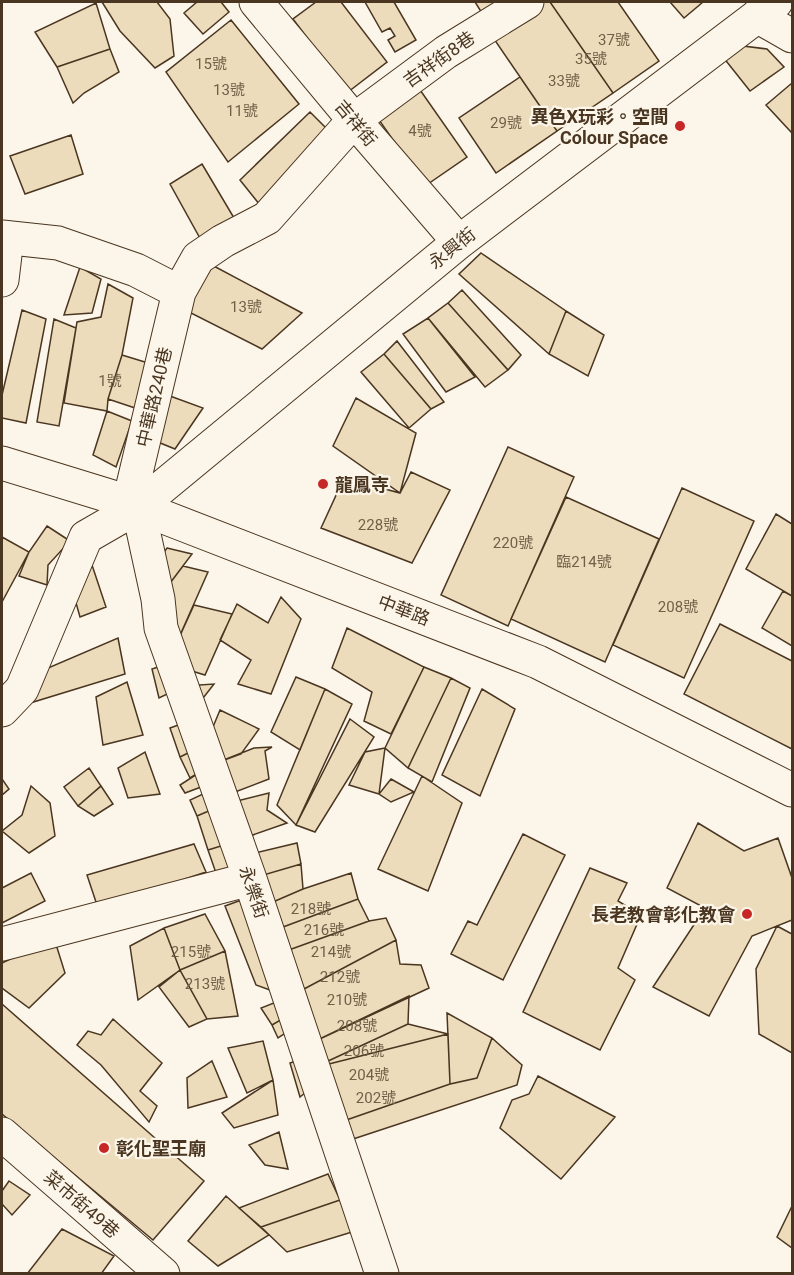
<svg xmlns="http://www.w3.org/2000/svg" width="794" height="1275" font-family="Roboto,'Noto Sans TC',sans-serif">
<rect width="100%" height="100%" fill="#fbf6e9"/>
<path fill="#ecdcbc" stroke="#4a3520" stroke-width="1.5" d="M102 2H157L170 19 174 56 155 68 120 31Z
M197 2H221L229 12 203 34 184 13Z
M316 2H341L387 62 348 92 293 19Z
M365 2H394L416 40 395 52 388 40 395 36 390 28 382 32Z
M475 2H513L485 18Z
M542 2H550L613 93 557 131 492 36Z
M550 2H618L659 61 613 93Z
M670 2H703L684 18Z
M96 3 110 49 57 67 35 32Z
M231 20 299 104 228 162 166 72Z
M735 45 767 49 784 67 750 91 723 57Z
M110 49 119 72 84 93 73 103 57 67Z
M520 77 557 131 496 173 459 118Z
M792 83V133L766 105Z
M418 87 467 157 425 186 377 117Z
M310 112 330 132 260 205 240 180Z
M71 135 83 174 25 194 10 156Z
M202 164 237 223 201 240 170 184Z
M481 253 566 311 549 354 459 274Z
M210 264 302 313 262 349 183 309Z
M80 267 101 279 92 313 64 315Z
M108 284 133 298 122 355 108 399 107 411 64 403 77 322 101 317Z
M462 290 521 355 508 370 448 303Z
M448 303 508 370 485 387 428 318Z
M22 310 46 319 26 423 2 418V395Z
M566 311 604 335 588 376 549 354Z
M428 318 475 377 446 392 403 334Z
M54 319 76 328 59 426 37 422Z
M397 341 444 402 431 409 384 354Z
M384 354 431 409 409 428 361 372Z
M122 355 158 366 144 411 108 399Z
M170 396 203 408 175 449 148 438Z
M356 398 416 433 400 493 333 446Z
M107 411 132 421 116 467 93 455Z
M508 447 574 477 508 626 441 595Z
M411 472 450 490 412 563 321 528 344 478 400 493Z
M682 488 754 521 684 678 613 645Z
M566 497 659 539 605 662 511 619Z
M776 514 792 524V596L746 569Z
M47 526 70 541 48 565 47 585 19 576 29 552Z
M2 537 29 552 2 602Z
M167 548 192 554 158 599 152 569Z
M90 559 106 607 80 617 73 592Z
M183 566 208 572 173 651 158 599Z
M783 591 792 596V646L762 628Z
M281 597 301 619 271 694 238 684 251 660 220 640 237 604 268 623Z
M194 605 232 614 205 675 182 668 173 651Z
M720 624 792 661V749L684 694Z
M347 628 424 667 391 734 364 721 372 692 332 668Z
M118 638 125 674 17 707 27 677Z
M176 661 184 686 159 698 152 669Z
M424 667 451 678 408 768 385 748Z
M296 677 325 689 300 750 271 732Z
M451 678 470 688 432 782 408 768Z
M127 682 143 735 103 745 96 697Z
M214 684 193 711 184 686Z
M325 689 352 704 296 825 277 805Z
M482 689 515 709 480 796 442 775Z
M220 710 259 729 241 754 211 765 208 739Z
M195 719 204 745 180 757 170 728Z
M350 719 374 737 315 832 296 825Z
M204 745 211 765 190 778 180 757Z
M272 747 265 751 269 779 222 797 211 765 254 748Z
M385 748 379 794 349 785 365 752Z
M145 752 160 794 128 798 118 768Z
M211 765 217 781 185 793 180 785Z
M89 768 101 786 78 806 64 787Z
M422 776 462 803 428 891 378 869Z
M2 779 9 789 2 795Z
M391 779 414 792 391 802 379 794Z
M31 786 50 803 55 836 29 853 2 831 22 815Z
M101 786 113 804 94 816 78 806Z
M218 787 225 804 197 816 190 800Z
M269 793 267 810 287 823 247 837 225 804Z
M225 804 237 841 208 850 197 816Z
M698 823 744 851 778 838 792 878V920L752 936 709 1016 653 987 705 908 667 888Z
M523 834 565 855 503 980 451 954 468 921 477 925Z
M237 841 246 869 216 873 208 850Z
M297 843 301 864 250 879 242 856Z
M194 844 206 872 98 908 87 875Z
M301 864 303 889 259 908 250 879Z
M590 868 627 883 618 901 641 915 618 968 635 980 600 1050 523 1012Z
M31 873 45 901 2 923V888Z
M351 873 358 899 267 933 259 908 303 889Z
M255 895 289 997 256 985 225 906Z
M358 899 369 921 275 955 267 933Z
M205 914 225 951 180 970 164 928Z
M386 918 396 940 289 997 275 955 369 921Z
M777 926 792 934V1053L759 1034 756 969Z
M164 928 180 970 138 1000 130 946Z
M54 938 65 973 29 1008 2 988V963Z
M396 940 400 964 421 965 429 988 305 1046 289 997Z
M225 951 238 1016 207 1019 180 970Z
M180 970 207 1019 189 1027 159 987Z
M409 996 408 1024 313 1068 305 1046Z
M289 997 294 1012 272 1025 261 1008Z
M2 1004 204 1181 153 1240 2 1114Z
M294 1012 298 1025 278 1038 272 1025Z
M447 1013 492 1038 477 1078 450 1084Z
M113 1019 162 1063 140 1091 157 1106 149 1122 101 1065 77 1045 88 1031 101 1035Z
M408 1024 448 1034 313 1068Z
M448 1034 450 1084 332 1125 313 1068Z
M492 1038 522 1065 517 1085 338 1144 332 1125 450 1084 477 1078Z
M263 1041 273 1080 247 1093 228 1048Z
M309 1057 317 1083 300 1097 290 1063Z
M212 1061 227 1097 188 1108 187 1078Z
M538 1076 615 1117 561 1179 500 1128 512 1100 529 1094Z
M273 1080 278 1115 234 1128 222 1113Z
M279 1132 288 1169 265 1165 249 1145Z
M328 1174 340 1200 261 1227 239 1208Z
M9 1181 30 1195 12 1215 2 1204V1191Z
M226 1196 269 1235 218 1266 188 1241Z
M340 1200 352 1232 287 1252 261 1227Z
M792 1206V1248L777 1237Z
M62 1229 114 1256 101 1274H27Z"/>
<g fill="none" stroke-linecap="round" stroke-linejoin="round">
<g stroke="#4a3520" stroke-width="35">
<path id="minor" d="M256 2 354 120 459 242
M757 16 792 36
M2 237 58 243 136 270 179 292
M2 280 7 238
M129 502 179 292 198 258 223 241 267 218 354 120 446 52 527 2
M138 507 158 599 161 628 250 879 382 1274
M2 710 22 689 86 537 138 507 459 242 776 2
M2 944 250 879
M2 1134 163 1274"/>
</g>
<g stroke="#4a3520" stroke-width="35">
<path id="major" d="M2 463 129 502 138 507 538 662 792 790"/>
</g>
<use href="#minor" stroke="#fbf6e9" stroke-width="33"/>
<use href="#major" stroke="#fbf6e9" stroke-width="33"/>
</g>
<g fill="#c62828" stroke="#fbf6e9" stroke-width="2">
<circle cx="680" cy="126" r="6"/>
<circle cx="323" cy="484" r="6"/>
<circle cx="747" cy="914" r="6"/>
<circle cx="104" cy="1148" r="6"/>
</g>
<g text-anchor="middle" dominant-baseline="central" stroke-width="4.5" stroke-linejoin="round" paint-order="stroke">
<g font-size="15" fill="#725f47">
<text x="614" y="40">37號</text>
<text x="591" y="59">35號</text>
<text x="211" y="64">15號</text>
<text x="564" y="81">33號</text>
<text x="229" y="90">13號</text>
<text x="242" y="111">11號</text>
<text x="506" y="123">29號</text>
<text x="420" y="131">4號</text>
<text x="246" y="307">13號</text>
<text x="110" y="381">1號</text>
<text x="378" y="525">228號</text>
<text x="513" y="543">220號</text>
<text x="584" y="562">臨214號</text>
<text x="678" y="607">208號</text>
<text x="311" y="909">218號</text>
<text x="324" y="930">216號</text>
<text x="191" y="952">215號</text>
<text x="331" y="952">214號</text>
<text x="340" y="977">212號</text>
<text x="205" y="984">213號</text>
<text x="347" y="1000">210號</text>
<text x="357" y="1026">208號</text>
<text x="364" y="1051">206號</text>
<text x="369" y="1075">204號</text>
<text x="376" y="1098">202號</text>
</g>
<g font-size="18" fill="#4a3520" stroke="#fbf6e9">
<text transform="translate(439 59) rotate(-35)">吉祥街8巷</text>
<text transform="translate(356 123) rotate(50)">吉祥街</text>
<text transform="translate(452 248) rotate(-39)">永興街</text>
<text transform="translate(154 397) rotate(-77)">中華路240巷</text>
<text transform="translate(404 610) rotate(21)">中華路</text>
<text transform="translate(254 892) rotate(71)">永樂街</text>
<text transform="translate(82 1204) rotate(41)">菜市街49巷</text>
</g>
<g font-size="18" font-weight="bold" fill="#4a3520" stroke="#fbf6e9" text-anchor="end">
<text x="668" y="116">異色X玩彩。空間<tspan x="668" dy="21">Colour Space</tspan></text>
<text x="335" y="484" text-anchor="start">龍鳳寺</text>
<text x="735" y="914">長老教會彰化教會</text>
<text x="116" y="1148" text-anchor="start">彰化聖王廟</text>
</g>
</g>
<rect width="794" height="1275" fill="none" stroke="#4a3520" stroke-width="6"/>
</svg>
